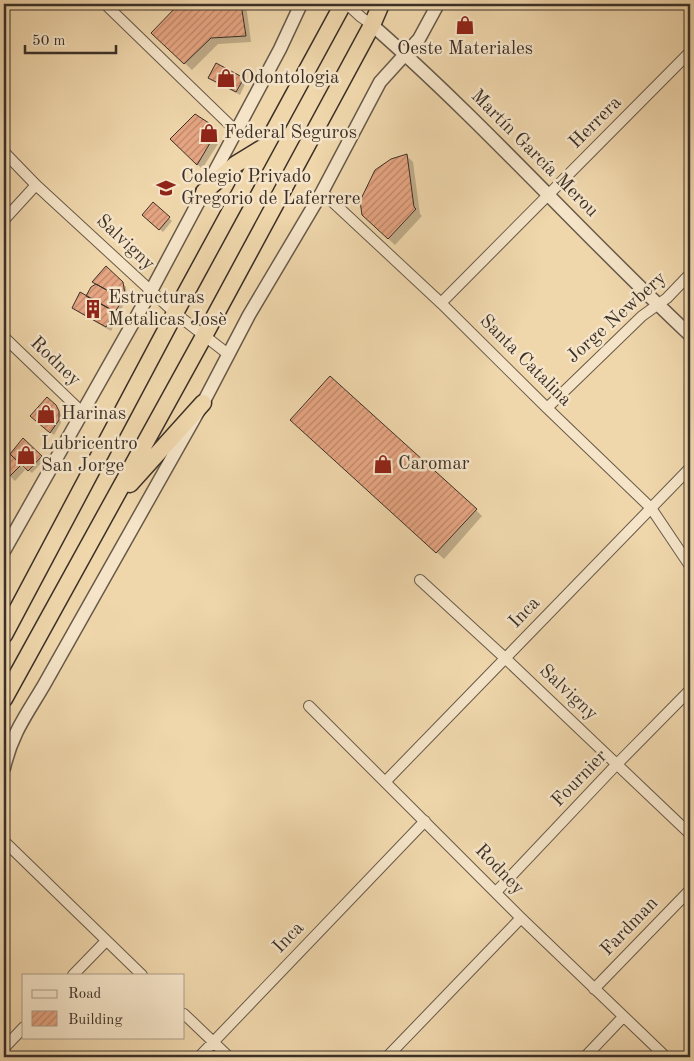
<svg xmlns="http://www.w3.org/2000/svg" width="694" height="1061" font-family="'Old Standard TT',serif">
<defs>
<pattern id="building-hatch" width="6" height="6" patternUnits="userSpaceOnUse" patternTransform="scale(1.25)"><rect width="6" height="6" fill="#e6a582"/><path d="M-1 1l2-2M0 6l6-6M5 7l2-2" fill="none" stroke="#bc876a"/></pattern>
</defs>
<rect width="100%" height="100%" fill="#efd6ab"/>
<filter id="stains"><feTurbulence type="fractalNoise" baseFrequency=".004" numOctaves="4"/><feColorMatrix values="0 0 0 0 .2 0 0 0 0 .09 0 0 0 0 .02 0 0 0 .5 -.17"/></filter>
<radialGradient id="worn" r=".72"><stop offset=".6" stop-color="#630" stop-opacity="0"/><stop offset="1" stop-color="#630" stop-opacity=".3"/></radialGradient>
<path fill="#0003" d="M181 4H246L251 42 218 44 192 70 153 33Z
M210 78 243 79 246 82 240 95Z
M211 126 216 131 218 144 202 169 172 139Z
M406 155 413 162 420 214 422 216 395 245 370 222Z
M153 204 172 221 163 232 147 218Z
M106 268 126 287 127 298 119 314 113 312 118 317 111 331 78 312 73 307 86 297 97 285Z
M47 399 58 409 61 415V423L54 435 35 419Z
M298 426 476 510 482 516 444 559Z
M23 440 44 460 32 473 18 461 17 462 25 470 15 481 4 470V450L10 456Z"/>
<path fill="url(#building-hatch)" stroke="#3b3028" d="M179 4H241L246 36 211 38 184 64 151 33Z
M216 63 244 78 236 92 208 78Z
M195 114 212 125 213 138 197 165 170 139Z
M407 154 414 207 416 209 388 239 362 215 360 201 375 170 391 159Z
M153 202 170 217 159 230 142 215Z
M106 266 123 282 125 294 123 299 92 282Z
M96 284 123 299 115 312 86 296 91 287Z
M80 292 114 311 106 327 72 308Z
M330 376 477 509 436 553 290 420Z
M47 397 56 405 59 411V420L50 433 30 416Z
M23 438 42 456 28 471 10 454Z
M4 448 21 465 9 477 4 472Z"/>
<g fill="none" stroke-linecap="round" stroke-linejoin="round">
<g stroke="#685a49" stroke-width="12">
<path id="minor" d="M105 4 236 131
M347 4 361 17 372 25
M689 4 690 5
M4 152 36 185 175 313 228 354
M322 192 441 303 547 408 651 508 690 566
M4 220 36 185
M441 303 690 52
M4 337 82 412
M547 408 642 316 667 298 690 274
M420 580 505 658 690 834
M309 706 521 918 666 1057
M385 782 690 468
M4 841 142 975
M496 892 617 764 690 690
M73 975 106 941
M594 989 690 890
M184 1014 229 1057
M4 1048 24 1027
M199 1057 425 821
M387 1057 521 918
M585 1057 623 1017"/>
</g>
<g stroke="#685a49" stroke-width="15">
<path id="tertiary" d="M372 25C484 123 582 234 690 335
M4 551 151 291 280 49 301 4
M4 768C12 733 27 714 44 685L203 403 249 315 322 192 380 82 419 39 438 4"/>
</g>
<g stroke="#3b3028" stroke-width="19">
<path id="trunk" d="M204 192 236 164 264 147
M130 484 203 403
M4 635 175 313 343 4
M4 699 204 336 372 25 381 4"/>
</g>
<use href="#minor" stroke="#f5e4c8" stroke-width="10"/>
<use href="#tertiary" stroke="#f5e4c8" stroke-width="12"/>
<use href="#trunk" stroke="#efd6ab" stroke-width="16"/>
</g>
<defs>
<g id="shop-bare" transform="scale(1.5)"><path d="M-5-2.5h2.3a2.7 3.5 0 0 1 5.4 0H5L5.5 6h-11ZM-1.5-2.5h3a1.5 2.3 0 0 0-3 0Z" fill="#8f2418" stroke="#f5e4c8" stroke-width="2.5" paint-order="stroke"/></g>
<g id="school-bare" transform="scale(1.5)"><path d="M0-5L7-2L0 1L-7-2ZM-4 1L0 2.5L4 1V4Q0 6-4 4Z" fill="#8f2418" stroke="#f5e4c8" stroke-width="2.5" paint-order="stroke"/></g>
<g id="building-bare" transform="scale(1.5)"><path d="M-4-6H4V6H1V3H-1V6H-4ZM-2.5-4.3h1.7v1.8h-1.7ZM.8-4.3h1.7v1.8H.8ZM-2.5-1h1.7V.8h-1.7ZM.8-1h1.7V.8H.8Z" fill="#8f2418" stroke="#f5e4c8" stroke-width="2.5" paint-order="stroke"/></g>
</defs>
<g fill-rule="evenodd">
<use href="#shop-bare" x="465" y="25"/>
<use href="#shop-bare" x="226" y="78"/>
<use href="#shop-bare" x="209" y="133"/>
<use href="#school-bare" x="166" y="188"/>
<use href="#building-bare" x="93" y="309"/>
<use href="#shop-bare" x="46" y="414"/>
<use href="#shop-bare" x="26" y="455"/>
<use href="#shop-bare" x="383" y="464"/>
</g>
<g text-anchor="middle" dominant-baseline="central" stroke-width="5" stroke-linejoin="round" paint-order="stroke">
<g font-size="19" fill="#3b3028" stroke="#f5e4c8" text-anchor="start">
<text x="465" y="49" text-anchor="middle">Oeste Materiales</text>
<text x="241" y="78">Odontologia</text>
<text x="224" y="133">Federal Seguros</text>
<text x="181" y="177">Colegio Privado<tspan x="181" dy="22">Gregorio de Laferrere</tspan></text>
<text x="108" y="298">Estructuras<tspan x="108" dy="22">Metalicas Josè</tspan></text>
<text x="61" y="414">Harinas</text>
<text x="41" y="444">Lubricentro<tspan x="41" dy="22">San Jorge</tspan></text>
<text x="398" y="464">Caromar</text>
</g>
<g font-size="19" fill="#3b3028" stroke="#f5e4c8">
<text transform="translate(596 123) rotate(-45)">Herrera</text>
<text transform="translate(534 154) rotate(45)">Martín García Merou</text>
<text transform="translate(125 243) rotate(43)">Salvigny</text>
<text transform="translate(617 318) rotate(-42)">Jorge Newbery</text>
<text transform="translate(525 361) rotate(45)">Santa Catalina</text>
<text transform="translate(55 362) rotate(44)">Rodney</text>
<text transform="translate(525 613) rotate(-46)">Inca</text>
<text transform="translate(568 693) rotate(43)">Salvigny</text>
<text transform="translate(580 779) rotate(-46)">Fournier</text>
<text transform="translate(499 870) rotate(46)">Rodney</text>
<text transform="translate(630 927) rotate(-46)">Fardman</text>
<text transform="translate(289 938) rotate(-46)">Inca</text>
</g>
</g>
<rect width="694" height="1061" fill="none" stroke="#efd6ab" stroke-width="20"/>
<rect x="5" y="5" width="684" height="1051" fill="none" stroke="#3b3028" stroke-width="2.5"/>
<rect x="10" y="10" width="674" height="1041" fill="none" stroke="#3b3028"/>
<rect x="22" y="974" width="162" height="65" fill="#f5e4c8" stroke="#ab9c88"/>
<rect x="32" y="990" width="25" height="8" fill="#f5e4c8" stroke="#ab9c88"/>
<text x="68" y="998" font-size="15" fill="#3b3028">Road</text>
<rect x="32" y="1011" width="25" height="15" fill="url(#building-hatch)" stroke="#ab9c88"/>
<text x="68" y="1024" font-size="15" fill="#3b3028">Building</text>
<path d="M25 45v8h91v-8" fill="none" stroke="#3b3028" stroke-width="2.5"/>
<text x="32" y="45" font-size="15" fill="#3b3028" stroke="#f5e4c8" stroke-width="4" paint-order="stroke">50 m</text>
<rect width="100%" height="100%" filter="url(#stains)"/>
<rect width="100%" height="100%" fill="url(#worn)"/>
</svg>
